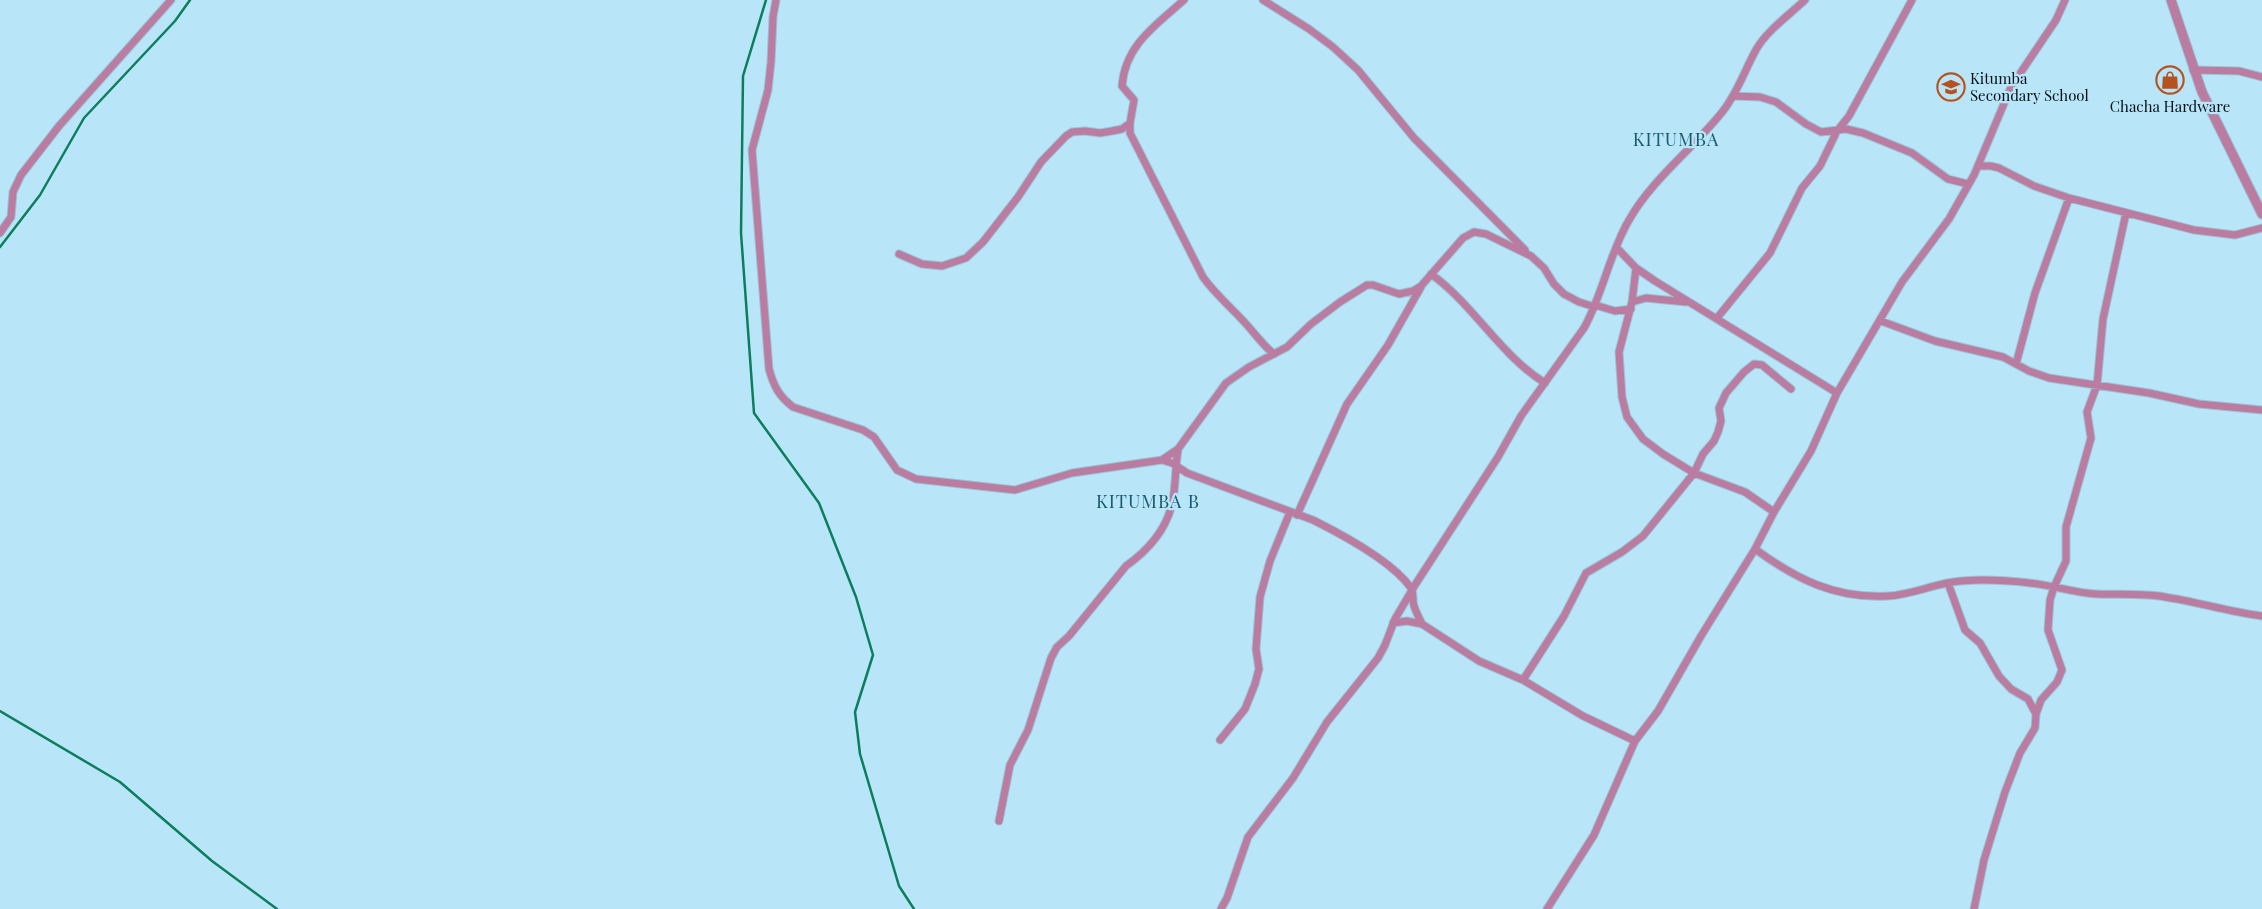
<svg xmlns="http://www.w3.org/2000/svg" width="2262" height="909" font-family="'Playfair Display',serif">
<rect width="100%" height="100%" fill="#b8e6f8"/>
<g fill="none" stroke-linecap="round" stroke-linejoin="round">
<path stroke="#0d7e5d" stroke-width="2.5" d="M766 0 743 76 741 233 754 413 819 503 856 597 873 655 855 712 860 754 899 886 914 909
M0 247 40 195 84 118 175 21 190 0
M0 711 120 782 212 861 277 909"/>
<g stroke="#9bc4d4" stroke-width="9">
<path id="minor" d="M776 0 773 17 771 62 768 90 752 150 769 369C774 387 779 396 793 407L863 430 874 437 897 470 916 479 1015 490 1072 473 1162 460 1178 449 1226 383 1249 367 1287 347 1311 324 1340 302 1367 285H1373L1399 294 1413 291 1421 286 1463 238 1474 232 1486 234 1531 256 1544 268 1554 284 1564 294 1579 302 1595 307
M1184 0C1156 25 1125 45 1122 86L1134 100 1130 123V133L1203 277C1217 297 1237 312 1253 332 1260 340 1265 347 1274 354
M1263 0 1309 29 1333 47 1358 70 1414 138 1525 250
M2193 70 2239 71 2262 77
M1733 96 1760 97 1776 102 1806 124 1821 132 1846 129 1863 133 1912 153 1948 179 1968 184
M1979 166H1991L1999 168 2034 186 2069 198 2194 230 2235 235 2262 228
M0 233 11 217 13 192 21 175 59 126 171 0
M1617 248 1636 268 1655 281 1837 393
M899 254 922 264 942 266 966 258 983 242 1018 197 1041 162 1066 136 1072 132 1085 131 1100 133 1112 131 1122 129 1130 123
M1636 268 1632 302 1619 352 1622 397 1627 417 1643 439 1663 454 1694 473 1745 492 1774 512
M1431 274C1474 305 1500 355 1545 383
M1632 302 1646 298 1686 302
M1595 305 1615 311 1631 309
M1717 318 1770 253 1802 188 1820 166 1837 131 1849 116 1912 0
M1881 321 1935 341 2003 357 2029 371 2049 378 2149 393 2199 404 2262 410
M2016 364 2035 293 2069 198
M1162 460 1172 463 1187 473 1313 520C1341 534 1393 562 1411 588 1414 592 1412 600 1414 606 1416 612 1419 618 1422 624
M1297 515 1347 404 1388 345 1421 287
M1755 549C1796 579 1835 599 1888 596 1908 595 1927 587 1947 583 1974 578 2003 580 2030 583 2053 585 2074 593 2097 594 2120 595 2143 593 2165 597 2198 602 2229 612 2262 616
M1948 583 1965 630 1980 643 1999 676 2011 689 2028 699 2036 714
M1393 623 1407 621 1422 624 1479 661 1523 680 1583 716 1635 741
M1523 680 1564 616 1586 573 1622 552 1643 536 1694 473 1703 454 1714 441 1718 432 1721 421 1719 408 1726 393 1744 372 1754 364 1762 365 1791 389
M1220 740 1245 709 1255 684 1259 669 1256 649 1260 597 1270 561 1290 512
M999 821 1010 765 1028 730 1051 658 1057 647 1069 636 1126 566C1147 551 1166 530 1172 504 1176 487 1175 468 1178 450
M1221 909 1227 898 1248 837 1293 778 1327 722 1378 658 1385 645 1395 619 1415 585 1498 457 1521 416 1584 328C1603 294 1609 254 1629 220 1653 178 1693 149 1723 111 1738 92 1745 69 1757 48 1768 30 1789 15 1805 0
M1547 909 1594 835 1635 741 1658 711 1701 636 1755 549 1774 512 1811 451 1837 393 1902 282 1949 219 1974 175 2011 87 2056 20 2065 0
M1974 909 1984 860 2005 792 2020 753 2035 728 2036 714 2041 700 2057 682 2062 670 2048 630 2050 600 2054 587 2066 561V527L2091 438 2087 412 2097 385 2103 319 2126 213"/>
</g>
<g stroke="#9bc4d4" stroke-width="11">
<path id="tertiary" d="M2171 0 2202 92 2262 214"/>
</g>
<use href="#minor" stroke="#ba7da1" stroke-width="7"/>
<use href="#tertiary" stroke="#ba7da1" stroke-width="9"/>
</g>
<defs>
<g id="shop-ring" transform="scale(1.4375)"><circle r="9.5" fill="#b8e6f8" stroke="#b65220" stroke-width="1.5"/><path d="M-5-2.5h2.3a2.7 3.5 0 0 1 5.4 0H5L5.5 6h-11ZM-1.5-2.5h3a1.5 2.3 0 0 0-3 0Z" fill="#b65220"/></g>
<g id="school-ring" transform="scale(1.4375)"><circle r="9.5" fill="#b8e6f8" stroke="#b65220" stroke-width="1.5"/><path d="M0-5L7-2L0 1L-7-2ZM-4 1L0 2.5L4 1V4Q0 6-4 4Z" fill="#b65220"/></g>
</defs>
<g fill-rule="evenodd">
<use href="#shop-ring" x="2170" y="80"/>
<use href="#school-ring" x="1951" y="87"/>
</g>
<g text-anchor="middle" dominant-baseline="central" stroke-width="4.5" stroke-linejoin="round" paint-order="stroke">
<g font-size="15" fill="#000f17" stroke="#b8e6f8" text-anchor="start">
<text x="1970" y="78">Kitumba<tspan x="1970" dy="17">Secondary School</tspan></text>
<text x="2170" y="106" text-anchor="middle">Chacha Hardware</text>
</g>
<g font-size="18" letter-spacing="1" fill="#185a6e" stroke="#b8e6f8">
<text x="1676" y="139">KITUMBA</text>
<text x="1148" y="501">KITUMBA B</text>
</g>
</g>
</svg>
